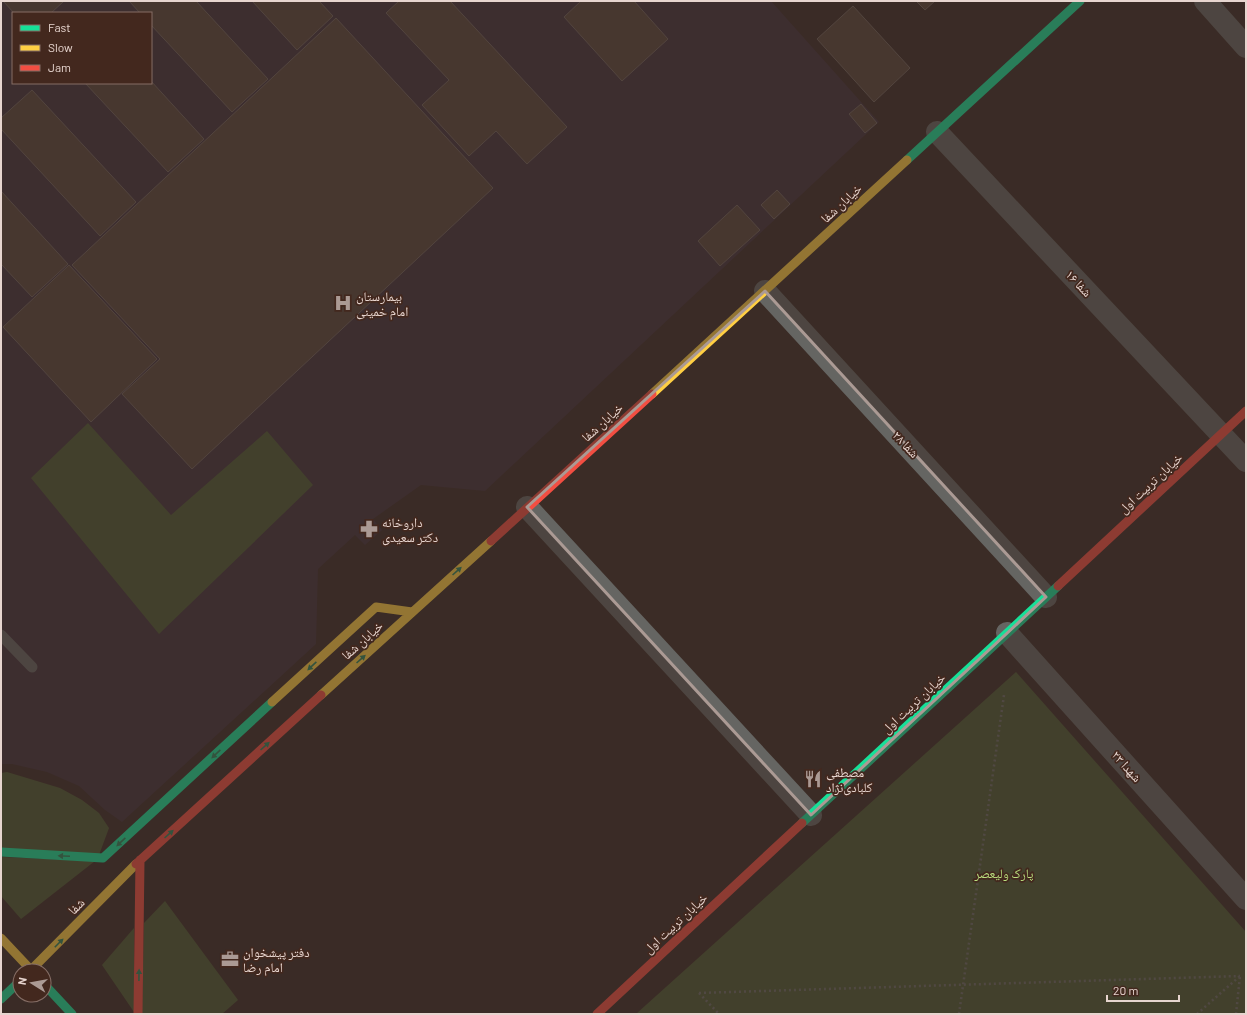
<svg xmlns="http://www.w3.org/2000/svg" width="1247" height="1015" font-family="Barlow,'Noto Naskh Arabic',sans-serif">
<rect width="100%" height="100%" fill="#3b2c26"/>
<path fill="#41313b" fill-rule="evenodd" d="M1 1H771L879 122 485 491 421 485 373 519 382 530 365 545 355 535 318 569 316 644 122 822 105 810 79 786 47 772 12 764H1ZM13 13H151V83H13Z"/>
<path fill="#4d5a34" d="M88 423 171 515 267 431 313 485 159 634 31 478Z
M1016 672 1246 932V1014H636Z
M7 772 60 788 82 800 99 813 109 828 99 855 1 852V773Z
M1 857 95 861 21 919 1 896Z
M165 901 238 1000 222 1014H142L144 923Z
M134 928V1012L102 965Z"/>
<path fill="#58463a" stroke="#6f625c" d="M3 1H64L51 13H14Z
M129 1H196L268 79 232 112 151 25V13H140Z
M252 1H319L333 16 297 50Z
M399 1H450L567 127 527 164 496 131 469 156 422 105 449 80 386 13Z
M581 1H634L668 39 622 81 564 17Z
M916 1H935L925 10Z
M853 6 910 68 874 102 817 39Z
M336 18 493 188 192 469 122 394 160 359 72 265Z
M151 81 204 139 168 172 85 83H151Z
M32 90 136 202 100 236 1 129V118Z
M861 104 877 123 865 133 849 114Z
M777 190 790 204 774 219 761 205Z
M1 191 68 264 32 297 1 264Z
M737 205 760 230 720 266 698 241Z
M69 265 157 359 91 422 3 327Z"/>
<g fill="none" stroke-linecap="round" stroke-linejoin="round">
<path stroke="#6c6b67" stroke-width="2.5" stroke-dasharray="2 3" stroke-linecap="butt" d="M699 993 1240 976
M699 993 719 1014
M959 1014 1004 695
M1197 1014 1240 976
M1236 1014 1240 976"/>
<path stroke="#656562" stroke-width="11" d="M1 635 32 667"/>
<path stroke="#656562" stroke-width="22" d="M1205 1 1246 47
M937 132 1246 461
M765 291 1046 597
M527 507 811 815
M1007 633 1246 899"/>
<path stroke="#16e098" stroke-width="9" d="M907 160 1080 1
M802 823 1058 586
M1 852 103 858 272 702
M44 984 72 1014
M1 999 20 981"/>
<path stroke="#ffcf43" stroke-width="9" d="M652 394 907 160
M321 695 491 541
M272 702 376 607 412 612
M1 938 32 971
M30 971 136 864"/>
<path stroke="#f24e42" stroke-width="9" d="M491 541 652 394
M1058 586 1246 411
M136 864 321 695
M138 1014 140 860
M597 1014 802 823"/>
</g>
<defs><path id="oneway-solid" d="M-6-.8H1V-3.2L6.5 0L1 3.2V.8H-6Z"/></defs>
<g fill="#2c845b">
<use href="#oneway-solid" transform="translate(457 571) rotate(-42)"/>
<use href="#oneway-solid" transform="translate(361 659) rotate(-42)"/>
<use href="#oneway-solid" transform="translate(312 666) rotate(137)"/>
<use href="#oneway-solid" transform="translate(265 746) rotate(-42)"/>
<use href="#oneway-solid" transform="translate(216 754) rotate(137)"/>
<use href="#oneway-solid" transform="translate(169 834) rotate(-42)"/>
<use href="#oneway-solid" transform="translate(121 842) rotate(137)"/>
<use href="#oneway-solid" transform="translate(64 856) rotate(-177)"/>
<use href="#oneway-solid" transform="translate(59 943) rotate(-45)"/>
<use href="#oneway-solid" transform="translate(139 975) rotate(-89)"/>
</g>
<path d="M0 0H1247V1015H0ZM765 291 1046 597 811 815 527 507Z" fill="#3b2c26" fill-opacity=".55" fill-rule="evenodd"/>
<path fill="none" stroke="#ab9a94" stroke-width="3" stroke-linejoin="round" d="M765 291 1046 597 811 815 527 507Z"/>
<defs>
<g id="hospital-bare" transform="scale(1.38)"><path d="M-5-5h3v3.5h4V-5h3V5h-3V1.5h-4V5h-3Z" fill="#ab9a94" stroke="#43281e" stroke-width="2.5" paint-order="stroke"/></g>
<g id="pharmacy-bare" transform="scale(1.38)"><path d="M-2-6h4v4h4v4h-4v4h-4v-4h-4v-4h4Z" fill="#ab9a94" stroke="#43281e" stroke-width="2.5" paint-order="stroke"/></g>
<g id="restaurant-bare" transform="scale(1.38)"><path d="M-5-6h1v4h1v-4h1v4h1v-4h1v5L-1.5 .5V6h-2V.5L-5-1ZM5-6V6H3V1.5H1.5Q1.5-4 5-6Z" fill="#ab9a94" stroke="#43281e" stroke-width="2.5" paint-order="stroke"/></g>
<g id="office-bare" transform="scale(1.38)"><path d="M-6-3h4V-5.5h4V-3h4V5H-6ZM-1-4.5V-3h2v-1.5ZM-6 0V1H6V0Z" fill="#ab9a94" stroke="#43281e" stroke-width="2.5" paint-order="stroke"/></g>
</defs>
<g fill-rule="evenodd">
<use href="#hospital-bare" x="343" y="303"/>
<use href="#pharmacy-bare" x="369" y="529"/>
<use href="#restaurant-bare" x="813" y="779"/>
<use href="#office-bare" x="230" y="959"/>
</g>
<g text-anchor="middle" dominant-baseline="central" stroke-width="3.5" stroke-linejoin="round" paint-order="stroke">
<g font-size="13" fill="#e7d5cf" stroke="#43281e">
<text transform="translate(841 203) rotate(-43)">خیابان شفا</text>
<text transform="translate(1079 283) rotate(47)">شفا ۱۶</text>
<text transform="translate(602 422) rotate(-42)">خیابان شفا</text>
<text transform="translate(906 444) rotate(47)">شفا ۲۸</text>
<text transform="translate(1150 483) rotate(-43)">خیابان تربیت اول</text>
<text transform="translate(362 640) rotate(-42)">خیابان شفا</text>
<text transform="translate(913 703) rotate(-43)">خیابان تربیت اول</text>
<text transform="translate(1127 766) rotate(48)">شهدا ۲۳</text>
<text transform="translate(76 906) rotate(-45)">شفا</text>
<text transform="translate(675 923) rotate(-43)">خیابان تربیت اول</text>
</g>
<g font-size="13" fill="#e7d5cf" stroke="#43281e" text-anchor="start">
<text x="356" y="296">بیمارستان<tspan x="356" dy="15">امام خمینی</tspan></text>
<text x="382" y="522">داروخانه<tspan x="382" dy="15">دکتر سعیدی</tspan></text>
<text x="826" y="772">مصطفی<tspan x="826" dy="15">کلبادی‌نژاد</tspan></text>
<text x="243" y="952">دفتر پیشخوان<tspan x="243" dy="15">امام رضا</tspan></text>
</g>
<g font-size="13" fill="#b9df7e" stroke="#43281e">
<text x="1004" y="873">پارک ولیعصر</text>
</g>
</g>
<rect width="1247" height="1015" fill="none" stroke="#e7d5cf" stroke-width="4"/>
<rect x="12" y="12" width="140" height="72" fill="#43281e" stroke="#856d65"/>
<rect x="20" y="25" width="20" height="6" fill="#16e098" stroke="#856d65"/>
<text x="48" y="32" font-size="12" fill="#e7d5cf">Fast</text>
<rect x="20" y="45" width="20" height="6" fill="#ffcf43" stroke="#856d65"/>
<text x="48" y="52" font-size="12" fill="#e7d5cf">Slow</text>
<rect x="20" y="65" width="20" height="6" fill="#f24e42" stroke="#856d65"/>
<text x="48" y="72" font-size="12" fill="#e7d5cf">Jam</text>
<g transform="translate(32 983) rotate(281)"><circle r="19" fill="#43281e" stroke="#856d65"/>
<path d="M0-3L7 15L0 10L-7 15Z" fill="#ab9a94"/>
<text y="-6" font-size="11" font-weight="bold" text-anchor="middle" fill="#e7d5cf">N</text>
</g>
<path d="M1107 995v6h72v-6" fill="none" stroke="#e7d5cf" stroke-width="2"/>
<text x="1113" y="995" font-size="12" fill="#e7d5cf" stroke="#43281e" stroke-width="3" paint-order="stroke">20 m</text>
</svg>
